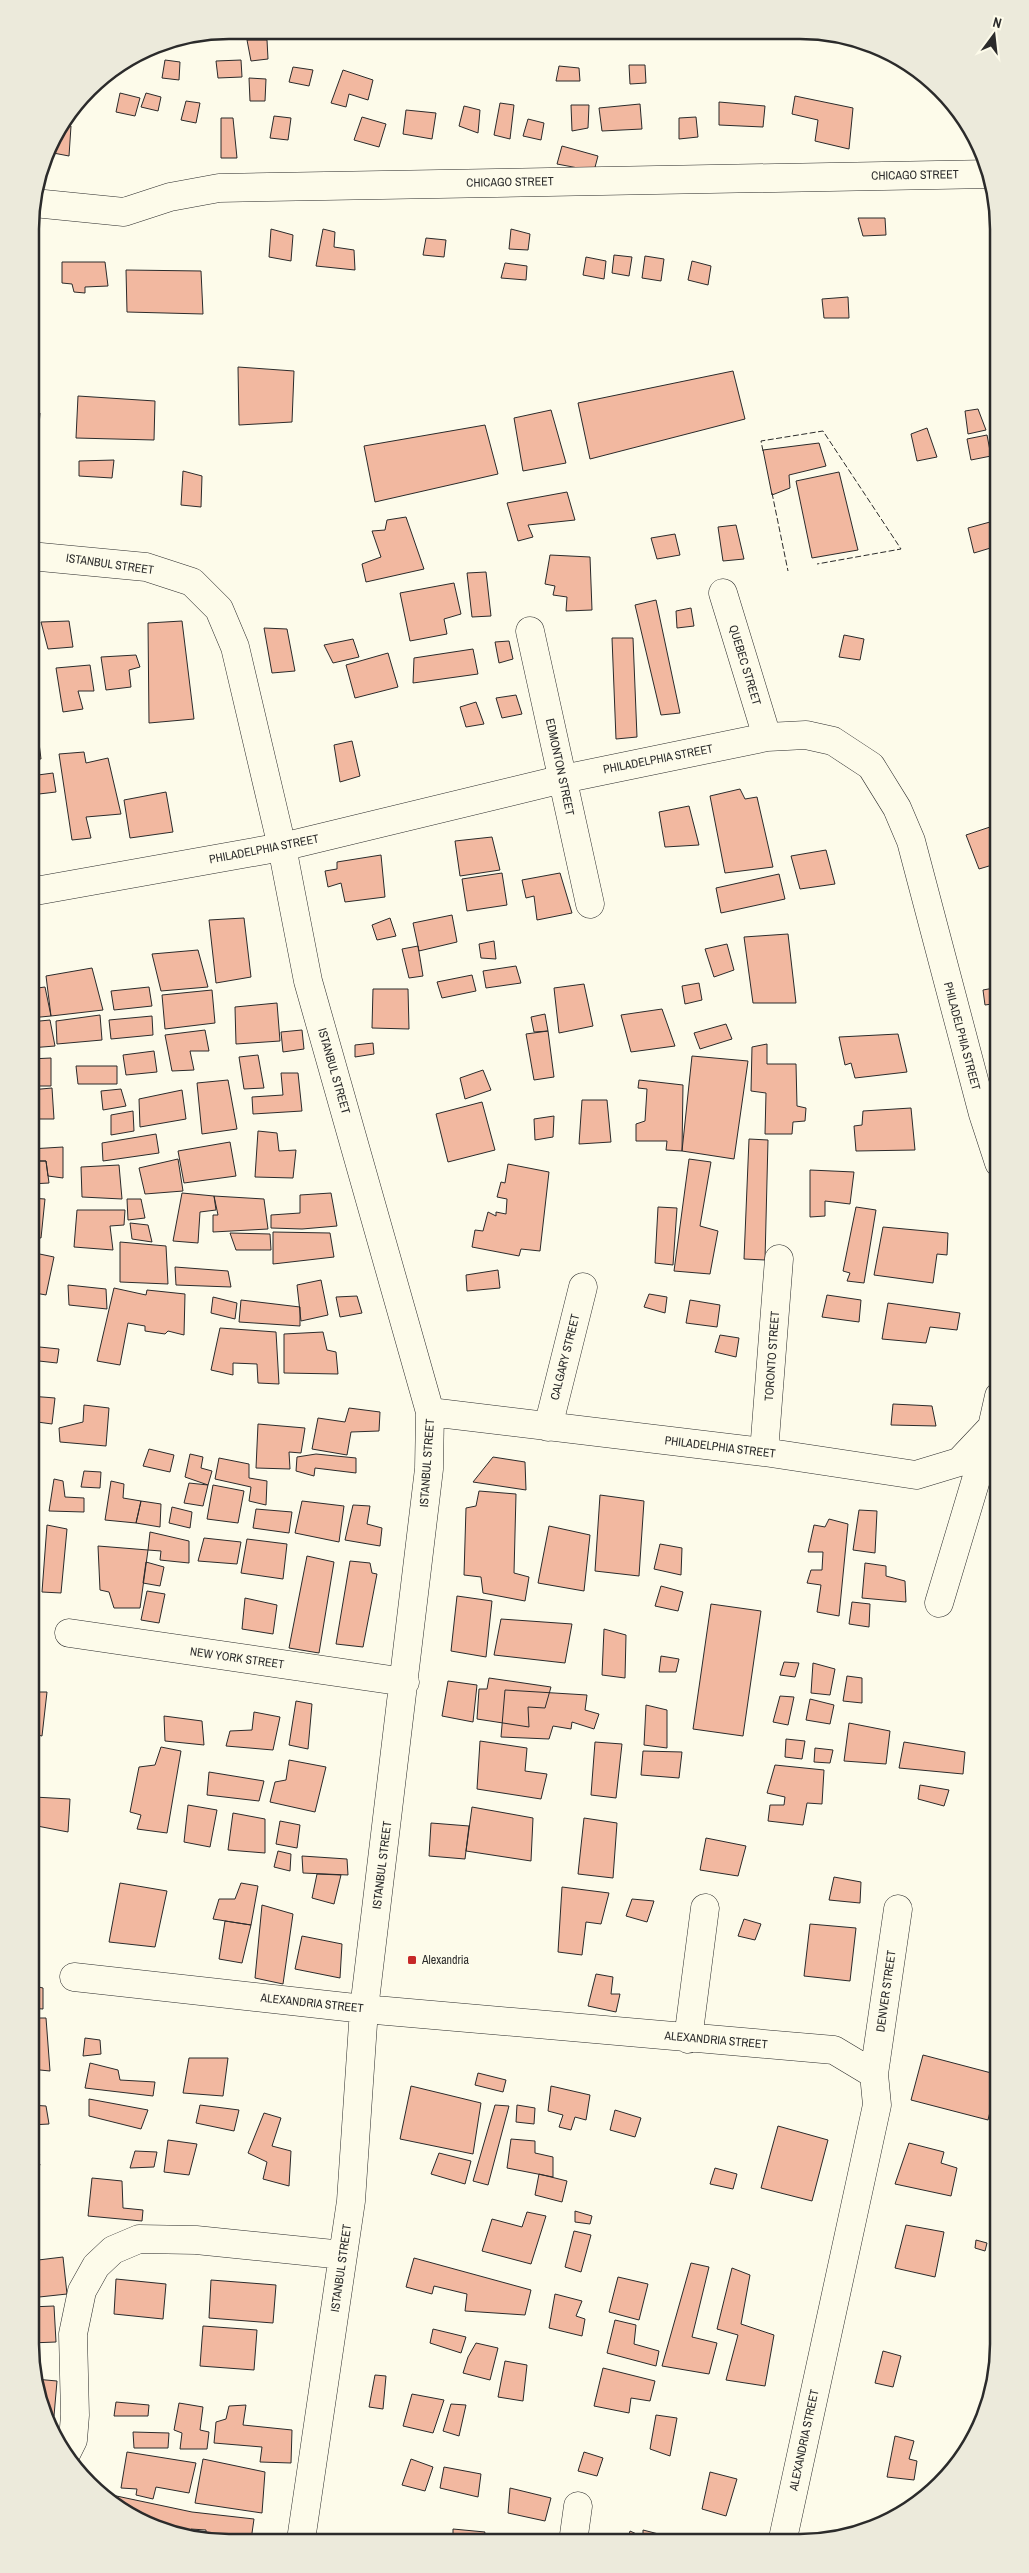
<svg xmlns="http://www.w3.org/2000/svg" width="1029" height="2573" font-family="'Archivo Narrow',sans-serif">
<rect width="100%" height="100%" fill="#fdfbea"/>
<path fill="#f2b8a0" stroke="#2b2b2b" d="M247 40H267L268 59 251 61Z
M165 60 180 62 179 80 162 78Z
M241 60 242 77 218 78 216 61Z
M629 65H645L646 83 630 84Z
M559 66 579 68 580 81H556Z
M293 67 313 70 309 86 289 82Z
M343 70 373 80 368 100 349 94 346 107 331 103Z
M249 78 266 79 265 101H250Z
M120 93 140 98 135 116 116 112Z
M146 93 161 97 158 111 141 107Z
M795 96 853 108 849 149 815 141 818 120 792 114Z
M186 101 200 103 196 123 181 120Z
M719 102 765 106 763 127 719 125Z
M500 103 514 105 510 139 494 135Z
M640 104 642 129 602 131 599 108Z
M571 105H589L588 128 572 131Z
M464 106 480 110 478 133 459 126Z
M406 110 436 113 432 139 403 134Z
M274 116 291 118 288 140 270 138Z
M362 117 386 124 379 147 354 140Z
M696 117 698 137 679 139V118Z
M221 118H233L237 158H221Z
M528 119 544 123 541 140 523 136Z
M63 125 71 126 69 156 48 152 51 141Z
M562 146 598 156 594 171 557 164Z
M858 218H885L886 235 863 236Z
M271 229 293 235 291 261 269 257Z
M323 229 335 232 334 247 354 250 355 270 316 266Z
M511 229 530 234 528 250 509 249Z
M426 238 446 240 444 257 423 255Z
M614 255 632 257 629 276 612 273Z
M645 256 664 259 661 281 642 278Z
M586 257 606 261 604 279 583 275Z
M692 261 711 266 708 285 688 280Z
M62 262H105L108 286 85 287V293L74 292 72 284 62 283Z
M505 263 527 266 526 280 501 278Z
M126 270 201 271 203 314 127 312Z
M848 297 849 318H824L822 299Z
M238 367 294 371 292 422 239 425Z
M733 371 745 419 590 459 578 403Z
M78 396 155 401 154 440 76 438Z
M978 409 986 430 968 434 965 411Z
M551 410 566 463 523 471 514 418Z
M30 412 40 413 37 450 30 449Z
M485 425 498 474 375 502 364 446Z
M927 428 937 457 917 461 911 434Z
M987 435 991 456 971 460 967 439Z
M819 443 826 466 789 475 790 488 772 495 763 450Z
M114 460 112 478 79 476V461Z
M183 471 202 476 201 507 181 505Z
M839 472 858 550 812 558 796 481Z
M567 492 575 520 528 525 533 537 518 541 507 503Z
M406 517 424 569 366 582 362 564 381 557 372 531 385 530 387 520Z
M990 522 997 546 974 553 968 528Z
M736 525 744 559 723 561 718 527Z
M675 534 680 555 657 559 651 538Z
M550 555 590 557 592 610 566 611 567 597 553 595 555 586 545 584Z
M486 572 491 616 472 617 467 573Z
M454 583 461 614 444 619 447 634 410 641 400 593Z
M656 600 680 713 661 715 635 605Z
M691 608 694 626 677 628 676 611Z
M69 621 73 647 48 649 41 622Z
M182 621 194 719 149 723 148 623Z
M264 628 287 629 295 671 272 673Z
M844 635 864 639 860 660 839 657Z
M612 638H633L637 737 616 739Z
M353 639 359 657 333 663 324 645Z
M509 641 513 659 499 663 495 642Z
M473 649 478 674 413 683 414 658Z
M388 653 398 687 355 698 346 665Z
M136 655 140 667 129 670 131 687 106 690 101 657Z
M90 665 94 691H78L83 709 63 712 56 668Z
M516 695 522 714 502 718 496 698Z
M476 702 484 724 466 727 460 707Z
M36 719 41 759H30V720Z
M352 741 360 776 340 782 334 745Z
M84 752 86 763 108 758 121 814 86 817 91 838 72 840 59 754Z
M53 773 56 792 39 794 38 775Z
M740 789 745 799 757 797 773 867 725 873 710 796Z
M166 792 173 832 130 838 124 800Z
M689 806 699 845 665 847 659 812Z
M999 824V863L979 869 966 835Z
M492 837 500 870 460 876 455 841Z
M826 850 835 884 800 889 791 856Z
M381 855 385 897 345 902 341 883 328 887 325 871 337 869V862Z
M502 873 507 905 467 911 462 879Z
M560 873 572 913 537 920 534 896 526 898 522 880Z
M779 874 785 899 721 913 716 888Z
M452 915 457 942 419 951 413 923Z
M244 918 251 977 216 983 209 920Z
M390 918 396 936 377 940 372 925Z
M788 934 796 1003H753L744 937Z
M494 941 496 959 481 958 479 944Z
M727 944 734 970 714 977 705 949Z
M418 946 423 976 409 978 402 949Z
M198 950 208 987 161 991 152 954Z
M516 966 521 983 486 988 483 971Z
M92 968 103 1010 51 1016 46 976Z
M472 975 476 991 442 998 437 982Z
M699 983 702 1000 685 1004 682 986Z
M584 984 593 1026 559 1033 554 988Z
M45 987 51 1016 30 1018V989Z
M149 987 152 1006 114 1010 111 991Z
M999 987V1003L985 1005 983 990Z
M373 989H408L409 1029 372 1028Z
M212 990 215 1023 165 1029 162 995Z
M277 1003 280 1041 236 1044 235 1007Z
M662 1009 675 1046 631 1052 621 1015Z
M545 1014 548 1031 534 1032 531 1017Z
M100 1015 102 1040 57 1044 56 1021Z
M152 1016 153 1035 111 1039 109 1020Z
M50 1020 55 1046 30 1048V1022Z
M726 1024 732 1039 700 1049 694 1033Z
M205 1030 209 1051H190L194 1070 172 1071 165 1035Z
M302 1030 304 1049 283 1052 281 1032Z
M548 1031 554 1077 534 1080 526 1034Z
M898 1034 907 1072 855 1078 851 1063 845 1065 839 1037Z
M373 1043 374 1054 355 1057V1045Z
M767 1044V1064H796L797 1106 806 1108 805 1121 793 1122 792 1134H765L766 1093 751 1091 752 1047Z
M154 1051 157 1072 126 1075 123 1055Z
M258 1055 264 1088 244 1089 239 1057Z
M692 1056 748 1061 734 1159 682 1151Z
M51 1058V1086H30V1059Z
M76 1066H117V1084H78Z
M483 1070 491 1090 465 1099 460 1078Z
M281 1073H298L302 1111 253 1114 252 1097 283 1095Z
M228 1080 237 1129 202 1134 197 1083Z
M639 1080 683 1085 682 1151 666 1150 667 1141H636V1124L645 1121 647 1089 638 1088Z
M52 1088 54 1119H30V1090Z
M121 1089 126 1106 103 1110 101 1091Z
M182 1090 186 1119 140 1127 139 1099Z
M582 1100H607L611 1142 579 1144Z
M482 1102 495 1150 448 1162 436 1114Z
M911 1108 915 1150 856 1151 854 1126 862 1125 863 1111Z
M133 1111 134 1131 111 1135V1115Z
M554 1116 553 1137 535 1140 534 1119Z
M258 1131 277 1133 279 1151 296 1150 293 1178 255 1177Z
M156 1134 159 1153 103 1161 102 1143Z
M749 1139 768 1140 765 1260 744 1259Z
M230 1142 236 1176 184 1183 178 1151Z
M63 1147V1178L48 1176 46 1161H30V1149Z
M178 1159 183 1191 145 1194 139 1168Z
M689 1159 711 1162 700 1226 718 1231 710 1274 674 1271Z
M30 1161H46L49 1183 30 1184Z
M508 1164 549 1172 540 1251 521 1249 519 1256 472 1247 475 1230 483 1231 488 1212 496 1216V1212L506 1214 507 1199 497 1197 501 1182 505 1183Z
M119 1165 122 1199 82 1197 81 1167Z
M810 1170 854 1172 850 1204 825 1201V1216L810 1217Z
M182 1193 214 1196 216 1210 200 1212 198 1243 173 1241Z
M331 1193 337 1226 302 1229 271 1228V1215L300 1213V1195Z
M214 1196 264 1199 268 1229 213 1232V1215H218Z
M30 1198 45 1199 41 1238 30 1237Z
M127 1199H141L145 1218 128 1220Z
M658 1207 677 1208 673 1265 655 1263Z
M856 1207 876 1210 864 1283 847 1281 850 1273 843 1271Z
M77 1210H125L124 1225 110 1226 113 1250 74 1247Z
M130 1223 148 1225 152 1242 132 1239Z
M883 1227 948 1233 947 1255 937 1254 933 1283 874 1275Z
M273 1232 330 1233 334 1257 273 1264Z
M230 1233 270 1234 271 1250H236Z
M120 1242 166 1246 168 1284 120 1282Z
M30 1252 54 1257 46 1295 30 1292Z
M175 1267 228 1271 231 1287 176 1285Z
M498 1270 500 1288 467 1291 466 1275Z
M321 1280 328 1315 301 1321 297 1285Z
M68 1285 106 1289 107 1309 69 1305Z
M114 1288 146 1295 147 1290 185 1294 184 1335 168 1331 165 1334 145 1331V1326L128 1323 120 1365 97 1361Z
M649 1294 667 1297 665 1313 644 1307Z
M827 1295 861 1300 859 1322 822 1317Z
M357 1296 362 1313 340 1317 336 1297Z
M213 1297 237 1303 235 1319 211 1313Z
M241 1300 300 1307V1326L239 1322Z
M690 1300 720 1305 717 1327 686 1323Z
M888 1303 960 1313 957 1330 930 1327 926 1343 882 1339Z
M220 1328 276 1332 279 1384 258 1383 257 1364 233 1363V1375L211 1370Z
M323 1332 327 1350 336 1352 338 1374 284 1373V1334Z
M720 1335 739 1338 736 1357 715 1352Z
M30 1346 59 1349 57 1363 30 1360Z
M30 1396 55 1398 52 1424 30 1421Z
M893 1404 932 1406 936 1426 891 1425Z
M84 1405 109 1408 106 1446 60 1442 59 1428 83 1422Z
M349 1408 380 1412 379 1431 351 1432 347 1455 312 1449 318 1418 345 1422Z
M258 1424 305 1428 301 1453 289 1452 290 1469 256 1468Z
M149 1449 174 1455 170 1472 143 1466Z
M190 1454 203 1457 201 1468 212 1471 208 1485 185 1477Z
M316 1454 356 1458V1473L315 1468 314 1476 296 1471 297 1457Z
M493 1457 525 1462 526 1490 473 1482Z
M219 1458 249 1464V1478L267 1481 266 1505 249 1501 251 1487 215 1479Z
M30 1471 39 1473 30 1507Z
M84 1471 101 1472 100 1488 81 1487Z
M54 1479 63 1481 65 1497 84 1498V1512L49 1511Z
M111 1481 124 1484 123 1498 141 1501 136 1523 105 1520Z
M189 1483 208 1485 203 1506 184 1503Z
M213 1485 244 1491 238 1523 207 1519Z
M479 1491 516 1494 514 1573 529 1577 525 1601 483 1593 481 1577 464 1575 466 1508 476 1506Z
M600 1495 644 1501 639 1576 595 1571Z
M141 1501 161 1504 160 1527 136 1523Z
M302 1501 344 1506 339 1542 295 1533Z
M353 1505 370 1506 367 1524 382 1528 380 1546 345 1540Z
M172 1507 192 1512 190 1528 169 1523Z
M256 1509 292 1512 289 1533 253 1528Z
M859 1510 877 1511 875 1553 853 1550Z
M829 1519 848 1524 839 1616 817 1612 821 1585 807 1583 811 1570H822L823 1552H808L814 1525 825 1527Z
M47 1525 67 1529 61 1593 42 1592Z
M549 1526 590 1535 584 1591 538 1583Z
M150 1532 189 1541V1563L160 1560 161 1551 148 1550Z
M204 1538 241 1542 237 1564 198 1561Z
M247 1539 287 1544 283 1579 241 1573Z
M660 1544 682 1548 681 1575 654 1569Z
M98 1546 148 1550 140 1608H114L109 1592 100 1590Z
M307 1556 334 1562 319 1653 289 1648Z
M350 1561 370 1563 372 1573 377 1574 363 1647 336 1644Z
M146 1562 164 1567 160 1586 143 1583Z
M865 1563 886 1566V1576L905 1581 906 1602 862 1598Z
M661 1586 683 1592 678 1611 655 1606Z
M147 1591 165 1594 159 1623 141 1620Z
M457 1596 492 1601 486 1657 451 1651Z
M245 1598 277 1605 273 1634 242 1629Z
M852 1602 870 1604 869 1627 849 1624Z
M711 1604 761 1611 743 1736 693 1729Z
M501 1619 572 1624 565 1663 494 1655Z
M604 1629 626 1635 625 1678 602 1675Z
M661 1656 679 1659 676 1672H659Z
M784 1662 799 1663 795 1677 780 1675Z
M813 1663 835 1669 830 1695 811 1693Z
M847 1676 862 1678V1703L843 1701Z
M489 1678 551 1687 545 1708 528 1707 529 1727 477 1719 479 1689H487Z
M448 1681 477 1685 473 1722 442 1716Z
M505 1690 587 1695 585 1710 599 1714 594 1729 572 1722 571 1729 553 1726 549 1739 501 1737Z
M30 1692H47L42 1736 30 1733Z
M780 1696 794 1697 788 1725 773 1722Z
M810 1699 834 1705 830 1724 806 1720Z
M296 1701 312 1704 308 1749 289 1745Z
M646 1705 667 1710V1748L644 1745Z
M254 1712 280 1717 273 1750 226 1746 230 1731 252 1730Z
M164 1716 202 1721 204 1745 165 1741Z
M849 1723 890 1731 886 1764 844 1761Z
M786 1739 805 1741 802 1759 785 1757Z
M480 1741 527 1748 525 1771 547 1774 541 1799 477 1789Z
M595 1742 622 1744 616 1798 591 1795Z
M904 1742 965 1752 963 1774 899 1768Z
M161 1747 181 1751 167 1833 137 1829 141 1815 130 1812 139 1767 155 1765Z
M815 1748 833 1750 830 1763 814 1762Z
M643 1751 682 1752 679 1778 641 1775Z
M289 1760 326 1767 315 1812 270 1802 275 1782 286 1780Z
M775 1765 824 1770 822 1804 807 1803 803 1825 768 1821 770 1805H784L785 1797 767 1793Z
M209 1772 264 1781 259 1801 207 1795Z
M920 1785 949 1790 944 1806 918 1799Z
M34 1797 70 1799 68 1832 32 1825Z
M188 1805 217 1810 210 1847 184 1842Z
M472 1807 533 1818 531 1861 466 1851Z
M233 1813 265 1819V1853L228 1850Z
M584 1818 617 1823 613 1878 578 1874Z
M280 1821 300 1825 297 1848 276 1844Z
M431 1823 469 1826 465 1859 429 1856Z
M706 1838 746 1846 738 1876 700 1870Z
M278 1851 291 1854 290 1871 274 1867Z
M302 1856 347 1859 348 1875 303 1873Z
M317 1874 341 1875 334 1904 312 1898Z
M834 1877 861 1882 860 1903 829 1900Z
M120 1883 167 1891 155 1947 109 1942Z
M241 1883 258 1886 251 1925 213 1919 219 1899H235Z
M562 1887 609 1893 601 1924 586 1922 582 1955 558 1952Z
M632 1899 654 1901 647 1922 626 1916Z
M262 1905 293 1914 283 1984 255 1978Z
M744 1919 761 1924 755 1940 738 1936Z
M225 1921 251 1925 242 1963 219 1959Z
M30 1924 38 1925 33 1947 30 1946Z
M810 1924 856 1928 850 1981 804 1976Z
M302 1936 342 1944 340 1978 295 1969Z
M596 1974 613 1977 611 1994H620L616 2012 588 2006Z
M30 1985 43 1988V2009L30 2008Z
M30 2018H46L50 2071 30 2069Z
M85 2038 100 2040 101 2054 83 2056Z
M923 2055 999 2075 988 2120 911 2100Z
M189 2058H228L223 2096 183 2093Z
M90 2063 118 2070 120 2080 155 2082 153 2096 85 2088Z
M478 2073 506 2080 503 2092 475 2085Z
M411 2086 481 2103 473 2154 400 2139Z
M551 2086 590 2095 586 2120 575 2117 571 2130 559 2127 563 2115 548 2111Z
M89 2099 148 2110 141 2129 89 2116Z
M30 2105 46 2106 49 2124 30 2125Z
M200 2105 239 2110 234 2131 196 2123Z
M495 2105 509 2106 488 2185 473 2181Z
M517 2105 535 2108 534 2124 516 2122Z
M615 2110 641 2118 635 2137 610 2130Z
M264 2113 281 2118 272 2146 291 2151 289 2186 263 2179 267 2162 248 2153Z
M778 2126 828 2140 812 2201 761 2188Z
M511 2139 535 2141V2153L553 2157V2177L507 2168Z
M168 2140 197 2144 189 2175 164 2172Z
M909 2143 944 2152 941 2163 957 2168 951 2196 895 2184Z
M135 2151 157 2152 154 2167 130 2168Z
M439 2153 471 2161 465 2184 431 2174Z
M30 2162 40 2164 34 2186H30Z
M715 2168 737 2174 733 2189 710 2184Z
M539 2174 567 2181 562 2202 535 2195Z
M92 2178 122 2181 123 2208 143 2210 142 2221 88 2216Z
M575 2211 592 2216 590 2224 575 2222Z
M527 2212 546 2216 531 2264 482 2251 492 2219 522 2227Z
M906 2225 944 2232 935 2277 895 2268Z
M574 2231 591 2235 581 2272 565 2267Z
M976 2240 987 2243 985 2251 975 2248Z
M63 2257 67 2294 30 2298V2261Z
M414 2258 531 2290 525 2315 465 2311 467 2294 434 2286 432 2294 406 2287Z
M691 2263 709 2267 692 2337 717 2343 709 2374 662 2366Z
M732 2268 750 2275 741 2324 774 2335 765 2386 726 2380 738 2335 717 2329Z
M618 2277 648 2284 639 2320 609 2312Z
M116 2279 166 2284 163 2319 114 2314Z
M211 2280 276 2285 273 2323 209 2318Z
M555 2294 582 2301 576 2316 585 2319 582 2336 549 2328Z
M54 2306 56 2342 30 2343V2307Z
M615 2320 636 2325 634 2344 659 2351 656 2366 607 2353Z
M203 2326 257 2330 254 2370 200 2366Z
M433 2329 466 2337 461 2353 430 2343Z
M476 2343 498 2348 490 2380 463 2373 468 2357Z
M883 2351 901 2356 893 2387 875 2383Z
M505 2361 527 2365 523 2401 498 2397Z
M603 2368 655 2381 650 2401 631 2398 629 2413 594 2406Z
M375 2375 386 2376 383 2409 369 2407Z
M35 2379 57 2381 54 2416 45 2415 37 2395Z
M988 2388H992L989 2403 984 2402Z
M412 2394 444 2400 433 2433 403 2426Z
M116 2402 149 2405 148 2416H114Z
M179 2403 203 2407 200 2430 209 2432 207 2449H180L182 2433 174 2430Z
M451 2404 466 2405 459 2436 443 2431Z
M246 2405 243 2425 292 2430 291 2463 260 2462 262 2447 214 2443 216 2422 226 2419 229 2406Z
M656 2415 677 2418 670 2456 650 2449Z
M133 2432 169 2433 168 2448H134Z
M895 2436 914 2441 909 2459 917 2461 914 2480 887 2477Z
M127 2452 196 2463 189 2493 156 2487 153 2499 136 2495 137 2489 121 2488Z
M584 2452 603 2458 597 2476 578 2471Z
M203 2459 265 2472 262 2513 195 2503Z
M411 2459 433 2467 425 2491 402 2485Z
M444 2467 481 2474 478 2497 440 2488Z
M710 2472 737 2479 726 2516 702 2509Z
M510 2488 551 2498 545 2521 508 2513Z
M107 2494 192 2512 254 2519 251 2540 206 2539V2530L191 2529 189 2539 141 2522 107 2499Z
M453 2529 485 2532 483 2541H453Z
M643 2530 686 2541 685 2542H627L630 2531 643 2537Z"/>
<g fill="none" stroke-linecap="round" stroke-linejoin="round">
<g stroke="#2b2b2b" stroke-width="29">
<path id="minor" d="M34 203 124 212 170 197 219 188 991 174
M30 556 146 567 192 582 219 609 235 647 282 847 308 981 430 1412 429 1469 364 2009 351 2201 301 2540
M723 593 767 737
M530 631 590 904
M30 892 282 847 563 779 767 737 806 735 833 741 871 766 897 808 911 841 983 1114 999 1163
M430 1412 764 1452 916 1475 959 1462 992 1427 999 1396
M548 1427 583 1287
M764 1452 779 1259
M939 1603 990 1433
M69 1633 405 1682
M74 1977 364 2009 834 2050 874 2074 877 2105 782 2543
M688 2039 705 1908
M874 2074 898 1909
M66 2454 73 2440 75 2415 73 2334 82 2291 96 2266 113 2250 139 2239 196 2240 343 2255
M573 2542 578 2506"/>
</g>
<use href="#minor" stroke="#fdfbea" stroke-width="28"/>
<path stroke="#2b2b2b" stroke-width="1" stroke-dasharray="6 2.5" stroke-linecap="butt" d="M763 451 761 441 823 431 901 549 817 564
M772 493 788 571"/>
</g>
<rect fill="#c62828" stroke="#fdfbea" stroke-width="2" x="407" y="1955" width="10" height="10" rx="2.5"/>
<g text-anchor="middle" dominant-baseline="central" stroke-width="4" stroke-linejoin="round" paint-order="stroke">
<g font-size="12" fill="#2b2b2b" stroke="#fdfbea">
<text transform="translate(915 175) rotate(-1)">CHICAGO STREET</text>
<text transform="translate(510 182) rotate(-1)">CHICAGO STREET</text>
<text transform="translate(110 564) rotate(8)">ISTANBUL STREET</text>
<text transform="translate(745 665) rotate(73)">QUEBEC STREET</text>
<text transform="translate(658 759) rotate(-11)">PHILADELPHIA STREET</text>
<text transform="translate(560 767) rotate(78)">EDMONTON STREET</text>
<text transform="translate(264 849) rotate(-11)">PHILADELPHIA STREET</text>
<text transform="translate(962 1036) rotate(75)">PHILADELPHIA STREET</text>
<text transform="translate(334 1071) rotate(74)">ISTANBUL STREET</text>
<text transform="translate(772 1356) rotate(-86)">TORONTO STREET</text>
<text transform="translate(565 1357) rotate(-76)">CALGARY STREET</text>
<text transform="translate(720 1447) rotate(7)">PHILADELPHIA STREET</text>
<text transform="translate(427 1463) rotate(-86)">ISTANBUL STREET</text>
<text transform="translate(237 1658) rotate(8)">NEW YORK STREET</text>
<text transform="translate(382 1865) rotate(-83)">ISTANBUL STREET</text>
<text transform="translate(886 1991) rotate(-82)">DENVER STREET</text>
<text transform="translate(312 2003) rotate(6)">ALEXANDRIA STREET</text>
<text transform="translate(716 2040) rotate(5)">ALEXANDRIA STREET</text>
<text transform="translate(341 2268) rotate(-82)">ISTANBUL STREET</text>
<text transform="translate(804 2440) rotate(-78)">ALEXANDRIA STREET</text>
</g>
<g font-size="12" fill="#2b2b2b" stroke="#fdfbea" text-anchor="start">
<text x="422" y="1960">Alexandria</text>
</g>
</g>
<path d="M0 0H1029V2573H0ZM229 39H800A190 190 0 0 1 990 229V2344A190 190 0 0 1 800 2534H229A190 190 0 0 1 39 2344V229A190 190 0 0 1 229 39Z" fill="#eceadb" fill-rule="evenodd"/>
<path fill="none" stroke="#2b2b2b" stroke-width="2.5" d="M229 39H800A190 190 0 0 1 990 229V2344A190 190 0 0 1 800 2534H229A190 190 0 0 1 39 2344V229A190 190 0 0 1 229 39Z"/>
<g transform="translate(994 35) rotate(15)" stroke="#fdfbea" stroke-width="4" paint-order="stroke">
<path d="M0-4L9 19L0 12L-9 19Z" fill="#2b2b2b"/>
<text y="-8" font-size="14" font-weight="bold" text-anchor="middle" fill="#2b2b2b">N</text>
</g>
</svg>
